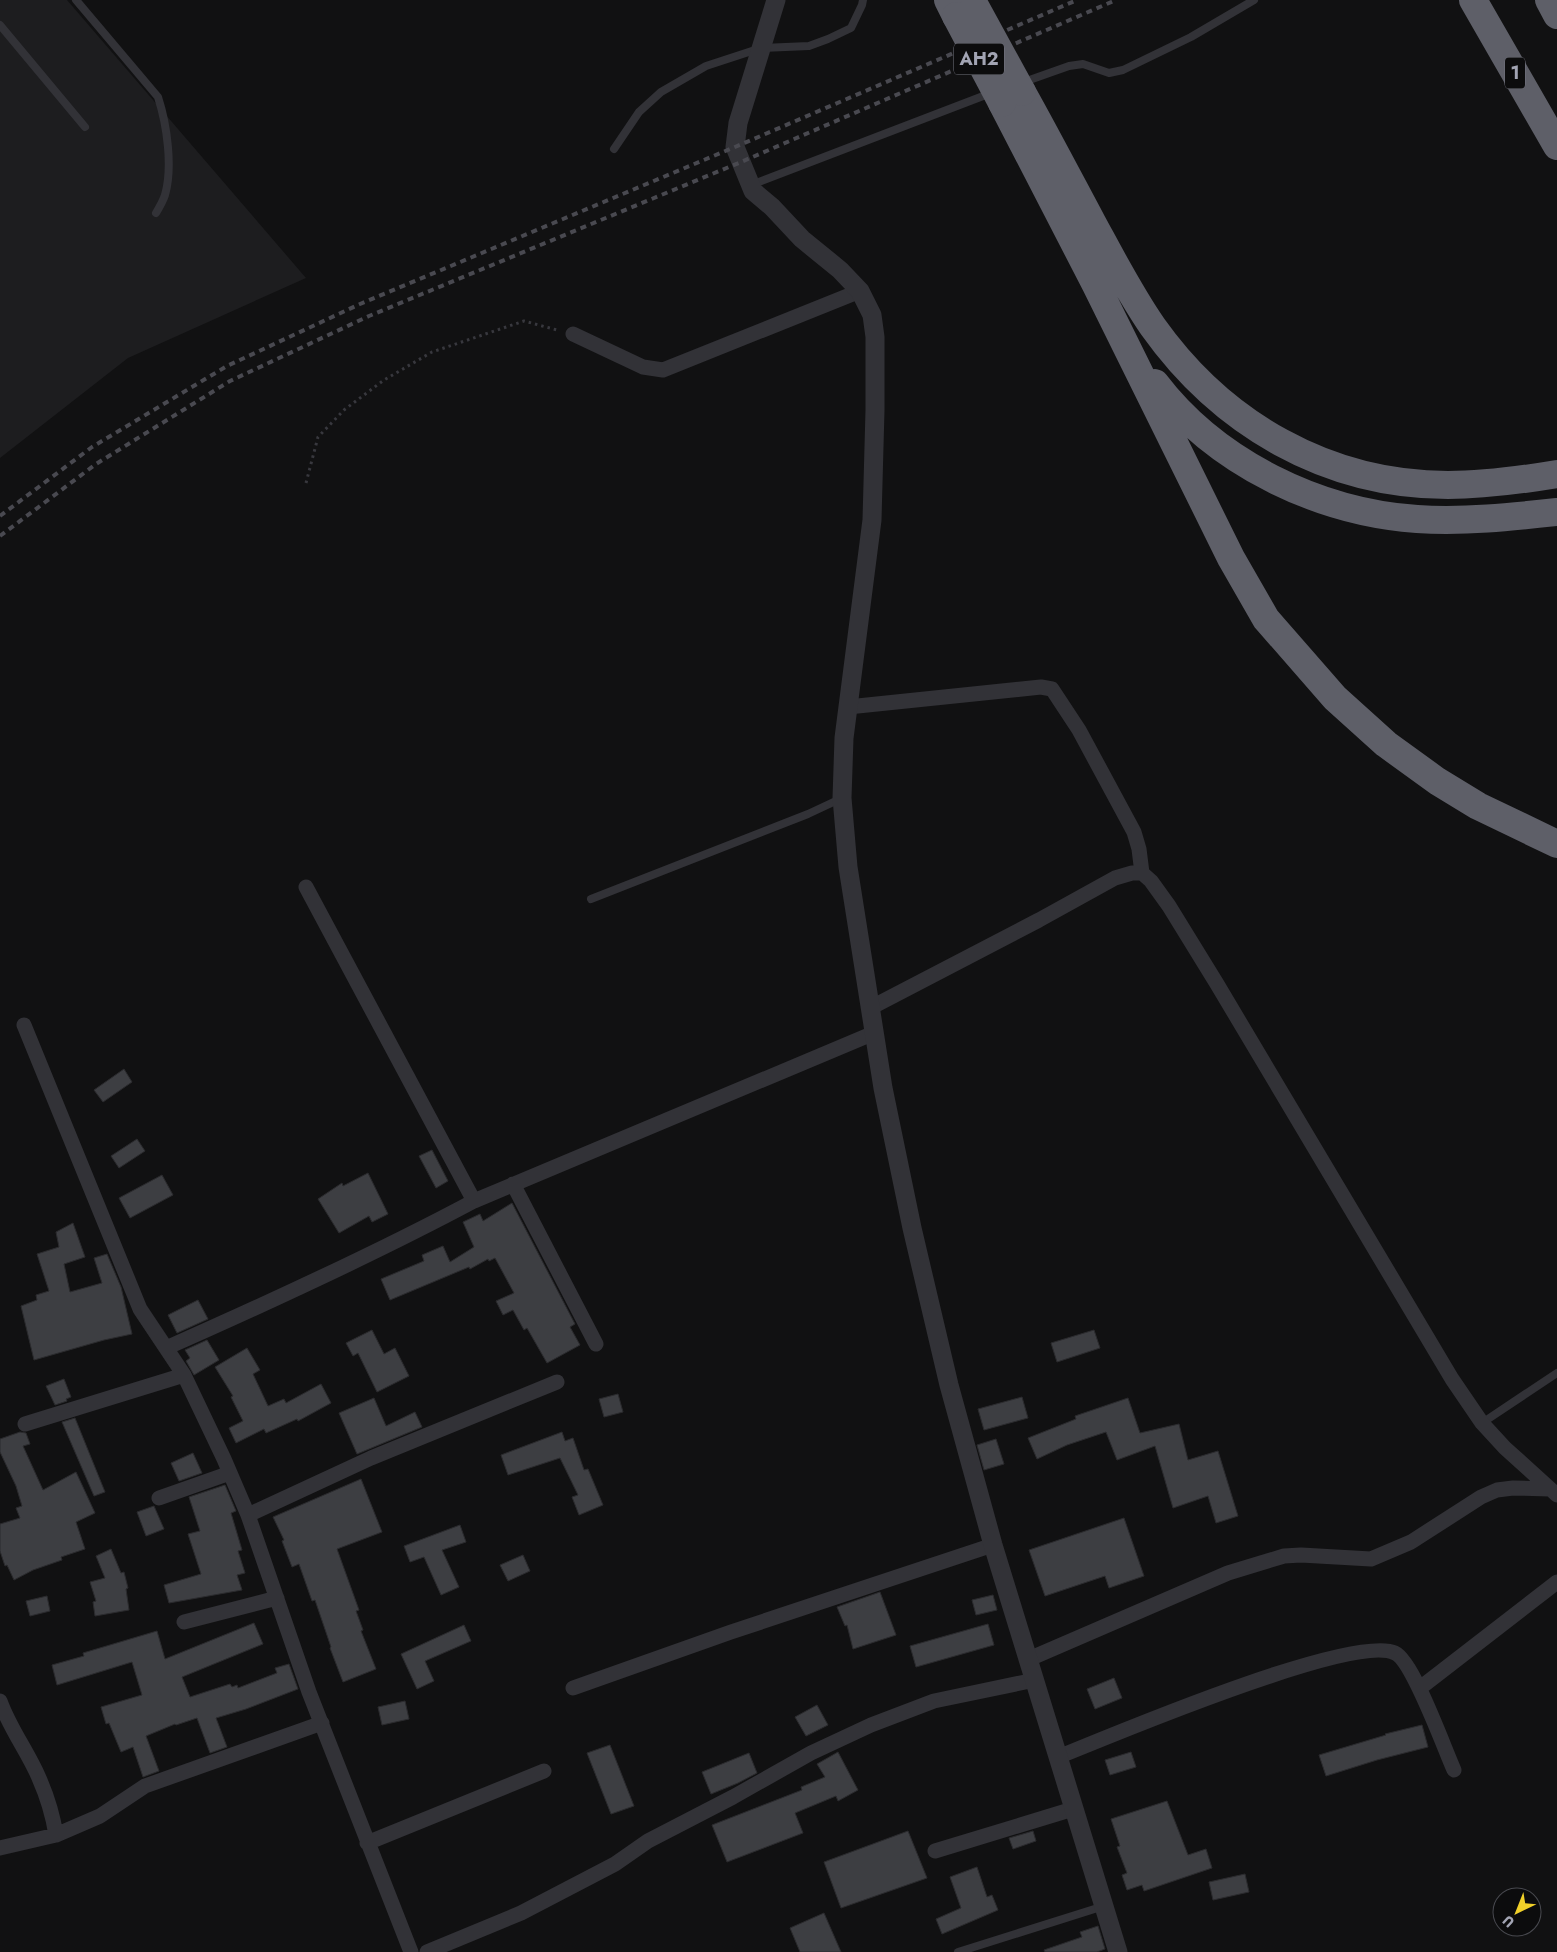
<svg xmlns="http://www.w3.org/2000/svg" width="1557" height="1952" font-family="Jost,sans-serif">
<rect width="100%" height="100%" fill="#111112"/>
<path fill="#1d1d1f" d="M0 0H67L306 278 128 358 0 458Z"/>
<path fill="#3d3e42" stroke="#2b2b2e" d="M124 1069 132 1082 103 1102 94 1090Z
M137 1139 145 1151 119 1168 111 1156Z
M432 1150 448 1181 436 1188 419 1156Z
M368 1173 388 1214 372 1222 369 1216 339 1233 318 1199 342 1183 343 1186Z
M162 1175 173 1195 130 1218 119 1198Z
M512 1203 575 1324 570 1327 580 1345 547 1363 527 1328 524 1330 513 1310 503 1315 496 1301 514 1293 495 1258 489 1261 488 1259 470 1269 469 1267 390 1300 381 1279 424 1261 422 1255 443 1246 450 1262 474 1247 463 1222 480 1214 483 1221Z
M73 1223 85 1257 64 1264 70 1292 102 1283 94 1258 107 1254 121 1287 132 1334 104 1340 34 1360 21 1306 37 1300 36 1295 49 1291 37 1254 59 1247 56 1232Z
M198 1300 208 1319 177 1333 168 1315Z
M372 1330 384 1354 395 1348 409 1376 377 1392 358 1353 353 1356 346 1343Z
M1094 1330 1100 1348 1057 1362 1051 1343Z
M207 1340 219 1360 194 1375 186 1361 190 1358 185 1350Z
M247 1348 260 1370 253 1374 268 1406 284 1399 286 1403 321 1384 331 1403 298 1421 297 1419 266 1433 264 1429 236 1443 229 1428 243 1421 231 1397 233 1396 215 1367Z
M64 1379 71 1397 66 1399 67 1401 55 1405 46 1386Z
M618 1394 623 1412 604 1417 599 1399Z
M1022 1397 1028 1418 984 1430 978 1409Z
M374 1398 386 1426 415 1412 422 1427 357 1454 339 1413Z
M1128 1398 1140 1433 1179 1424 1188 1460 1218 1451 1238 1516 1216 1523 1208 1496 1173 1508 1155 1446 1117 1460 1106 1432 1067 1445 1037 1459 1028 1438 1076 1419 1075 1416Z
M75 1418 105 1492 94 1496 62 1422Z
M20 1432 26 1433 30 1444 23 1446 43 1490 76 1472 95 1513 76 1522 85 1549 61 1557 62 1560 33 1570 14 1580 7 1565 5 1566 0 1551V1524L20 1518 16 1508 22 1506 16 1486 0 1452V1439Z
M562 1432 565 1441 573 1438 584 1470 588 1469 603 1505 579 1515 572 1497 578 1495 560 1458 508 1475 501 1455Z
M996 1439 1004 1464 984 1470 977 1445Z
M193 1453 202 1473 179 1481 171 1463Z
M361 1479 382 1532 337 1549 359 1610 356 1611 363 1630 361 1631 376 1669 343 1682 330 1648 331 1647 315 1600 312 1601 299 1564 292 1567 282 1541 284 1540 273 1517Z
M225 1485 236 1511 231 1513 242 1550 238 1551 245 1573 237 1575 242 1590 169 1603 164 1585 201 1574 188 1534 200 1531 189 1497Z
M154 1506 164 1529 146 1536 137 1512Z
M1124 1518 1144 1576 1109 1588 1105 1576 1045 1596 1029 1550Z
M460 1525 466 1542 442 1550 459 1587 441 1595 424 1557 410 1562 404 1546Z
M111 1549 121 1573 124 1572 128 1588 126 1589 129 1610 95 1616 93 1602 96 1601 90 1582 105 1578 96 1556Z
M523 1555 530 1571 508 1581 500 1565Z
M880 1592 896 1635 853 1649 847 1625 845 1626 837 1607Z
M993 1595 997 1610 976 1615 972 1600Z
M47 1596 50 1611 30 1616 26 1601Z
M254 1623 263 1644 182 1677 190 1697 230 1684 232 1687 237 1685 238 1688 277 1673 275 1668 289 1664 298 1689 246 1709 216 1718 227 1747 210 1753 197 1718 176 1725 175 1724 146 1736 159 1771 143 1777 133 1747 121 1752 109 1723 106 1724 101 1707 142 1695 132 1662 57 1685 52 1665 84 1656 83 1653 157 1631 165 1659Z
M988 1624 994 1645 916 1667 910 1646Z
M464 1625 471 1641 425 1661 434 1681 417 1689 401 1654Z
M1114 1678 1122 1698 1095 1709 1087 1689Z
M405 1701 409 1719 382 1725 378 1707Z
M817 1705 828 1725 806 1736 795 1717Z
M1422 1725 1428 1747 1377 1760 1326 1776 1319 1755 1386 1735 1385 1734Z
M610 1745 634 1806 611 1814 587 1753Z
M838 1752 858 1790 838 1801 836 1796 795 1813 803 1833 727 1862 712 1825 802 1790 801 1787 825 1777 817 1764Z
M1131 1752 1136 1767 1110 1775 1105 1760Z
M749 1753 757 1773 738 1783 711 1794 702 1772Z
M1167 1801 1188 1855 1206 1849 1212 1868 1144 1891 1142 1885 1127 1890 1122 1875 1127 1873 1117 1847 1120 1846 1111 1819Z
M908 1831 927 1878 841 1908 824 1862Z
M1033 1831 1036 1841 1013 1849 1009 1838Z
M977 1867 987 1897 992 1895 998 1910 942 1934 936 1919 961 1908 950 1877Z
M1245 1874 1249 1892 1213 1900 1209 1882Z
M824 1913 841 1952H800L790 1928Z
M1098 1926 1105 1949 1097 1952H1045L1044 1950 1082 1937 1080 1932Z"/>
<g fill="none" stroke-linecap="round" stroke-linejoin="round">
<path stroke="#38383e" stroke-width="3" stroke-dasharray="2.5 4" stroke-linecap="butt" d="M306 483 318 437 344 410 384 380 432 352 524 321 557 330"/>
<path stroke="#323237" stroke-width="8" d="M76 0 158 97C167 125 173 167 165 195 163 201 159 208 156 213
M0 25 85 127
M1021 83 1069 66 1083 64 1109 73 1123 70 1191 37 1254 0
M614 149 639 112 661 92 706 66 761 48 809 46 828 39 851 28 862 5 863 0
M751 185 991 93
M591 899 808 814 840 799
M1482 1423 1557 1373
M958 1952 1104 1906"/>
<path stroke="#323237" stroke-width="15" d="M573 334 643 367 663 370 860 291
M848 707 1041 687 1052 689 1079 730 1134 832 1139 849 1142 873
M306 887 474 1201
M870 1008 1039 920 1115 878 1132 873H1142L1151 881 1169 906 1217 984 1452 1379 1482 1423 1505 1448 1557 1495
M24 1025 140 1309 184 1375 224 1459 248 1515 309 1692 411 1952
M513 1184 596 1344
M166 1348C270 1302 373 1255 474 1201L874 1033
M25 1424 184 1375
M159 1498 230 1473
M248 1515 371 1458 557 1382
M184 1622 277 1598
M1029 1659 1228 1573 1284 1556 1301 1555 1371 1559 1411 1542 1481 1497 1497 1490 1513 1488 1550 1489
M573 1688 731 1632 993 1545
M1420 1688 1557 1582
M0 1701C10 1729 28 1752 39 1778 47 1796 53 1816 56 1835
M1058 1757C1110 1736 1353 1633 1395 1653 1413 1661 1444 1748 1454 1770
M367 1843 544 1771
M0 1848 56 1835 100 1816 145 1786 322 1723
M935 1851 1073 1809
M427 1952 521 1913 615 1864 648 1841 733 1797 811 1753 871 1725 934 1701 1035 1680"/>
<path stroke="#323237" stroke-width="19" d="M776 0 738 123 735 147 753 191 772 207 802 239 840 270 860 291 872 315 875 337V410L872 520 844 738 842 798 848 867 883 1088 912 1228 949 1385 993 1545 1118 1952"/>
<path stroke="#5e5f68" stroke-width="28" d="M948 0 956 16
M1473 0 1557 146
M1549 0 1557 15
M1022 92C1046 135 1069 179 1092 222 1111 257 1130 294 1153 327 1222 424 1327 485 1448 485 1485 485 1521 480 1557 474
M1002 103 1096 285 1231 558 1266 619 1335 698 1386 744 1437 781 1478 806 1557 844
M1155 383C1216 463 1318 512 1417 519 1464 522 1511 517 1557 512"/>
<path stroke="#494950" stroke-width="4" stroke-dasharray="6 5" stroke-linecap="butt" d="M0 516 92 447 227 366 360 304 735 147 1077 0
M0 536 96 464 230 381 369 316 741 162 1116 0"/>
<path stroke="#5e5f68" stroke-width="28" d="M975 6 1022 92
M956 16 1002 103"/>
</g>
<g text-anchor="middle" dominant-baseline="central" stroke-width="4.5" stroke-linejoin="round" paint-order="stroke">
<g fill="#0c0c0d" stroke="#757681" stroke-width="1">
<rect x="954" y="43.5" width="50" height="31" rx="4"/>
<rect x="1505" y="57.5" width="20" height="31" rx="4"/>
</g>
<g font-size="18" font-weight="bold" fill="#a2a4b3">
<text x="979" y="59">AH2</text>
<text x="1515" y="73">1</text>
</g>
</g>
<g transform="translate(1517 1912) rotate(223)"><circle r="24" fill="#0c0c0d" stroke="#48494f"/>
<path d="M0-4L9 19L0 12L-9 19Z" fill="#f1d029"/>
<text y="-8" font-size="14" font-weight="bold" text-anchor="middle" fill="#a2a4b3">U</text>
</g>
</svg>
